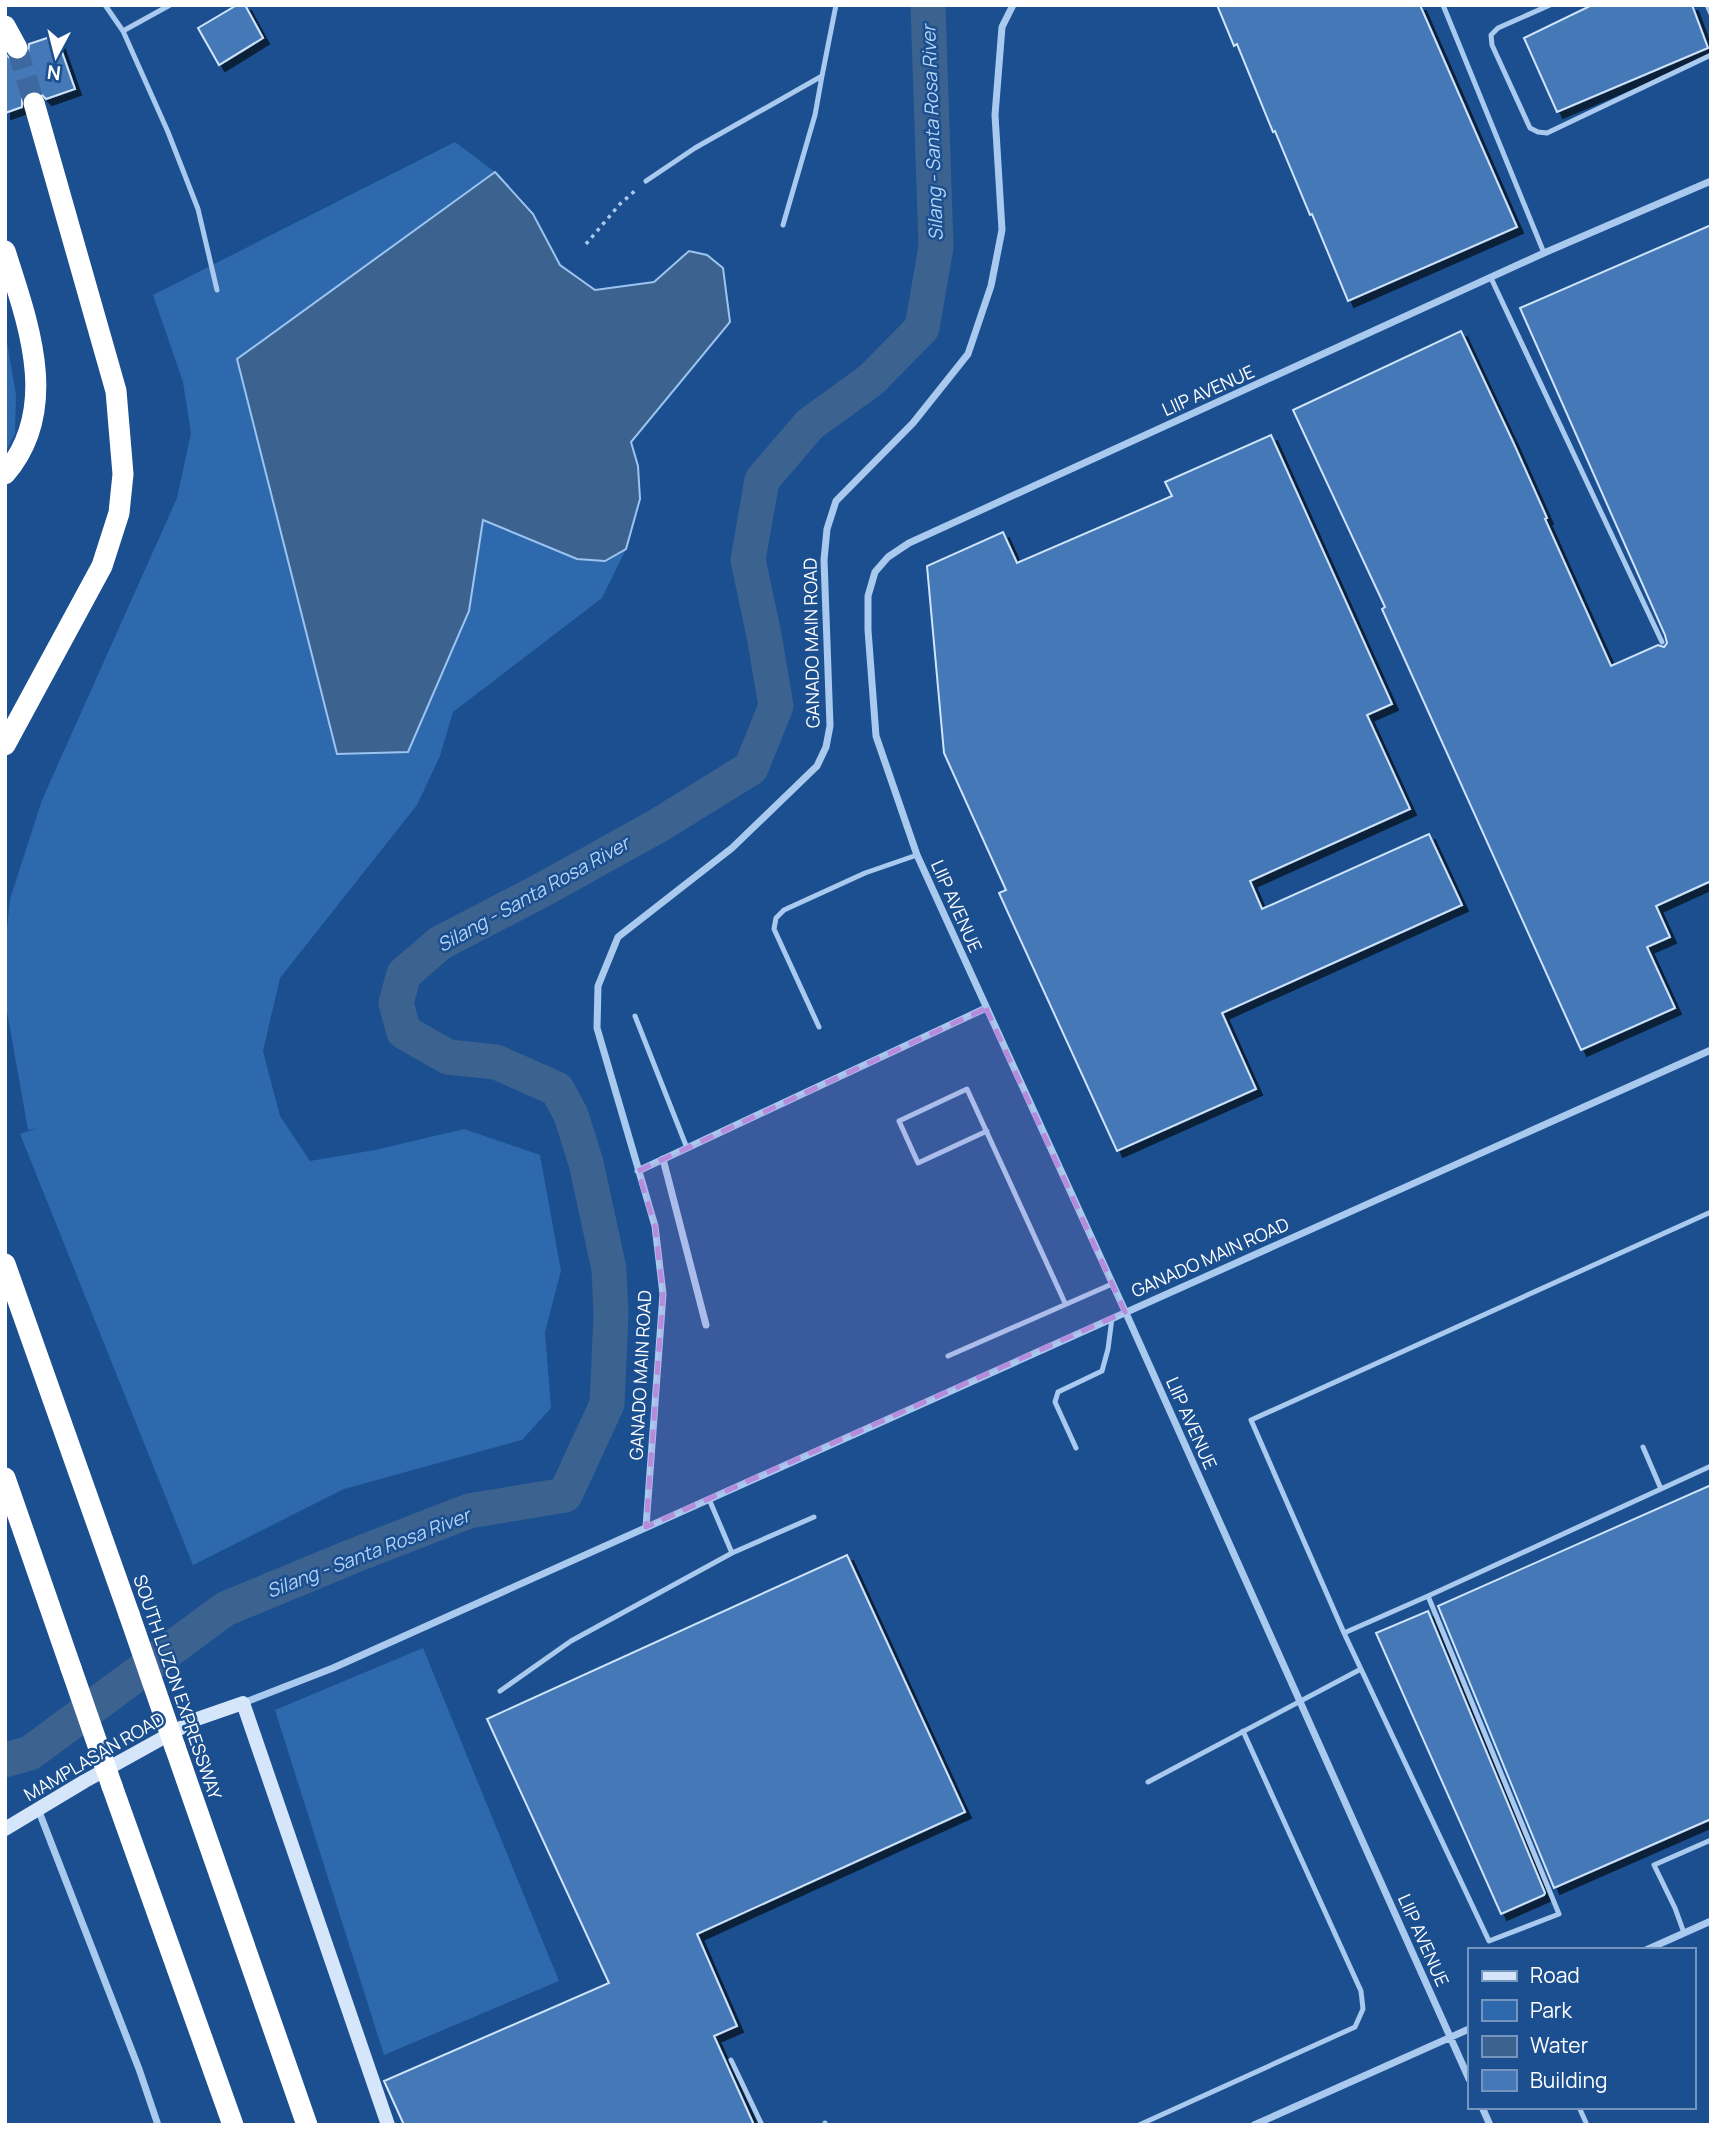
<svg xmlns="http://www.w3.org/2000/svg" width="1716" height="2130" font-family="Manrope,sans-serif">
<defs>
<filter id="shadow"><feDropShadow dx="6" dy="6" stdDeviation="0" flood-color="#0009"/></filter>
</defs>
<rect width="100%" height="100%" fill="#1b4f8f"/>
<path fill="#2e69ad" d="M455 142 495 172 238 360 469 611 483 520 577 559 605 561 626 549 602 598 453 712 440 756 417 805 280 978 263 1051 280 1116 310 1161 375 1150 464 1129 540 1155 561 1271 545 1332 551 1408 522 1440 344 1489 193 1565 20 1134 38 1128 28 1130 5 1000V948L10 899 42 800 177 498 191 433 183 382 153 295Z
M5 330 16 395 15 434 5 453Z
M423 1648 559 1981 384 2055 275 1710Z"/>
<path fill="#3c6290" stroke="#9cc4f0" stroke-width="2" d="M495 172 533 214 560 265 595 290 654 282 689 251 707 255 723 268 730 322 631 442 638 466 640 499 626 549 605 561 577 559 483 520 469 611 408 752 337 754 237 359Z"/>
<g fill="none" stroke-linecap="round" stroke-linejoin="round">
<path stroke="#3c6290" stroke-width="35" d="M5 1760 30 1753 225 1609 353 1556 469 1511 565 1495 607 1404 611 1315 609 1269 586 1163 571 1115 557 1089 496 1062 448 1057 404 1032 396 1003 404 974 440 943 542 890 659 825 751 768 776 706 764 635 748 560 762 480 810 424 871 380 922 328 936 247 928 5"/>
</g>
<path fill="#4478b7" stroke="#cfe3fa" stroke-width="2" filter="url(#shadow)" d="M237 5H245L263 38 219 65 198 28Z
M1217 5H1420L1517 227 1348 301 1312 214 1310 215 1275 131 1273 132 1237 44 1234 46Z
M1592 5H1692L1708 48 1557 112 1524 38Z
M56 35 75 89 46 99 38 91H30L22 99V107L5 113V54L11 59 23 60 28 54 29 44Z
M1711 225V881L1656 906 1670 937 1647 947 1675 1008 1581 1050 1382 609 1385 607 1293 410 1461 331 1514 444 1547 518 1545 519 1611 666 1658 645 1664 647 1667 643 1665 635 1520 308Z
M1271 435 1392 704 1367 715 1410 809 1250 881 1262 909 1429 834 1462 905 1222 1013 1256 1089 1117 1151 999 893 1006 890 944 753 927 566 1003 532 1017 563 1172 496 1165 482Z
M1711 1485V1819L1554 1888 1438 1606Z
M847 1555 965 1812 697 1934 737 2026 714 2036 754 2125H404L384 2081 609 1983 487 1719Z
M1428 1611 1545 1893 1544 1895 1501 1914 1376 1633Z"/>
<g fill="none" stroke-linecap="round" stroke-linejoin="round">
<path stroke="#3d69a0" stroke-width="21" stroke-dasharray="21 10" stroke-linecap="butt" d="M17 48 34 103"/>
<path stroke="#a9c9ee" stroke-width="3.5" stroke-dasharray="3.5 5" stroke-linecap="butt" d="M586 244 620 204 637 189"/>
<path stroke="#a9c9ee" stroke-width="5" d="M105 5 123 31 170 5
M1443 5 1544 253
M1550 5 1498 28 1491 35 1492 45 1530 128 1538 132 1547 133 1711 55
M1707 5 1711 14
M123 31 168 132 198 209 217 290
M646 181 695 148 822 76 836 5
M783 225 815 115 822 76
M1491 278 1662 642
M635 1016 687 1148
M819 1027 774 929 776 918 784 910 865 873 917 855
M987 1131 918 1163 899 1121 967 1089 1065 1303
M1711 1212 1251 1420 1344 1633 1428 1596 1711 1466
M948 1356 1112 1284
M1643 1447 1661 1489
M1076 1448 1055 1402 1058 1392 1102 1371 1108 1349 1112 1318
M732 1553 814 1517
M1344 1633 1489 1941 1559 1914 1428 1596
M500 1691 571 1641 732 1553 709 1499
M1148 1782 1361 1669
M1684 1933 1675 1908 1654 1865 1711 1840
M731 2060 762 2125
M1579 2107 1587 2125
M825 2123V2125
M1139 2125 1355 2027 1363 2009 1361 1991 1243 1731"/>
<path stroke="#a9c9ee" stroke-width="7" d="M663 1159 706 1325
M638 1171 986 1008
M646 1527 663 1294 655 1226 597 1028 598 986 618 937 732 848 817 766 826 747 830 726 824 560 827 529 836 501 913 423 968 354 991 286 1002 230 995 115 1002 27 1013 5
M243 1703 333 1668 1711 1050
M38 1809 139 2069 158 2125
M1646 1950 1711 1921
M1469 2079 1130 1322 917 855 876 736 868 630V596L875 572 888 557 909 543 1544 253 1711 181
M1482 2107 1490 2125
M1254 2125 1469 2029"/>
<path stroke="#d6e6fa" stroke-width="14" d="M5 1829 85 1781 197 1719 243 1703 388 2125"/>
<path stroke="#fff" stroke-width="21" d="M5 26 17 48
M5 251C28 323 61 409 5 474
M5 745 102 566 119 513 123 474 116 391 34 103
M5 1264 129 1614
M5 1478 71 1668
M175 1747 307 2125
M112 1786 233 2125"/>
<path stroke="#fff" stroke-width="21" d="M129 1614 175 1747
M71 1668 112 1786"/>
</g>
<path fill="#b68bdc" fill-opacity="0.2" stroke="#b68bdc" stroke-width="5" stroke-dasharray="14 9" stroke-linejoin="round" d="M986 1008 1125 1312 646 1527 663 1294 655 1226 638 1171Z"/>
<g text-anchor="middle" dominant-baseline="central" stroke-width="5" stroke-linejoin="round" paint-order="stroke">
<g font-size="18" fill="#fff" stroke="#1b4f8f">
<text transform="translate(1208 390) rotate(-24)">LIIP AVENUE</text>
<text transform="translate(811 643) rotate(-91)">GANADO MAIN ROAD</text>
<text transform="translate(957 906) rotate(66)">LIIP AVENUE</text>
<text transform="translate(1210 1257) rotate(-24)">GANADO MAIN ROAD</text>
<text transform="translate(640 1375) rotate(-87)">GANADO MAIN ROAD</text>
<text transform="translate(1192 1423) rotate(66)">LIIP AVENUE</text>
<text transform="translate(178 1687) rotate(71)">SOUTH LUZON EXPRESSWAY</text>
<text transform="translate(94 1756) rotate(-30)">MAMPLASAN ROAD</text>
<text transform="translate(1424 1940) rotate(66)">LIIP AVENUE</text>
</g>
<g font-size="19" font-style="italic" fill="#b5d3f5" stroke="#1b4f8f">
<text transform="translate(932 133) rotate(-92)">Silang - Santa Rosa River</text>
<text transform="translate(533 894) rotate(-29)">Silang - Santa Rosa River</text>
<text transform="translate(368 1553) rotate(-21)">Silang - Santa Rosa River</text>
</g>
</g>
<rect width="1716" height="2130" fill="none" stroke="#ffffff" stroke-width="14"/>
<rect x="1468" y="1948" width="228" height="161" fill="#1b4f8f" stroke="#7695bc" stroke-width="2"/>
<rect x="1482" y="1971" width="35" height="10" fill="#d6e6fa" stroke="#7695bc" stroke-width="2"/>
<text x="1530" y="1983" font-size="21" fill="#ffffff">Road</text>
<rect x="1482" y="2000" width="35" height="21" fill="#2e69ad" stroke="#7695bc" stroke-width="2"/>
<text x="1530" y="2018" font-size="21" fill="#ffffff">Park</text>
<rect x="1482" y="2036" width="35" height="21" fill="#3c6290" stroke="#7695bc" stroke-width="2"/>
<text x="1530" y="2053" font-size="21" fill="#ffffff">Water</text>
<rect x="1482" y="2070" width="35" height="21" fill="#4478b7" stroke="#7695bc" stroke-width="2"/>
<text x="1530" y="2088" font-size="21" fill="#ffffff">Building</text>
<g transform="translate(56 56) rotate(187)" stroke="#1b4f8f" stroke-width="5" paint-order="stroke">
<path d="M0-5L12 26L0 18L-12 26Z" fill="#ffffff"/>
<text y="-10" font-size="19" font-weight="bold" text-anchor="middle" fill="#ffffff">N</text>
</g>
</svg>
